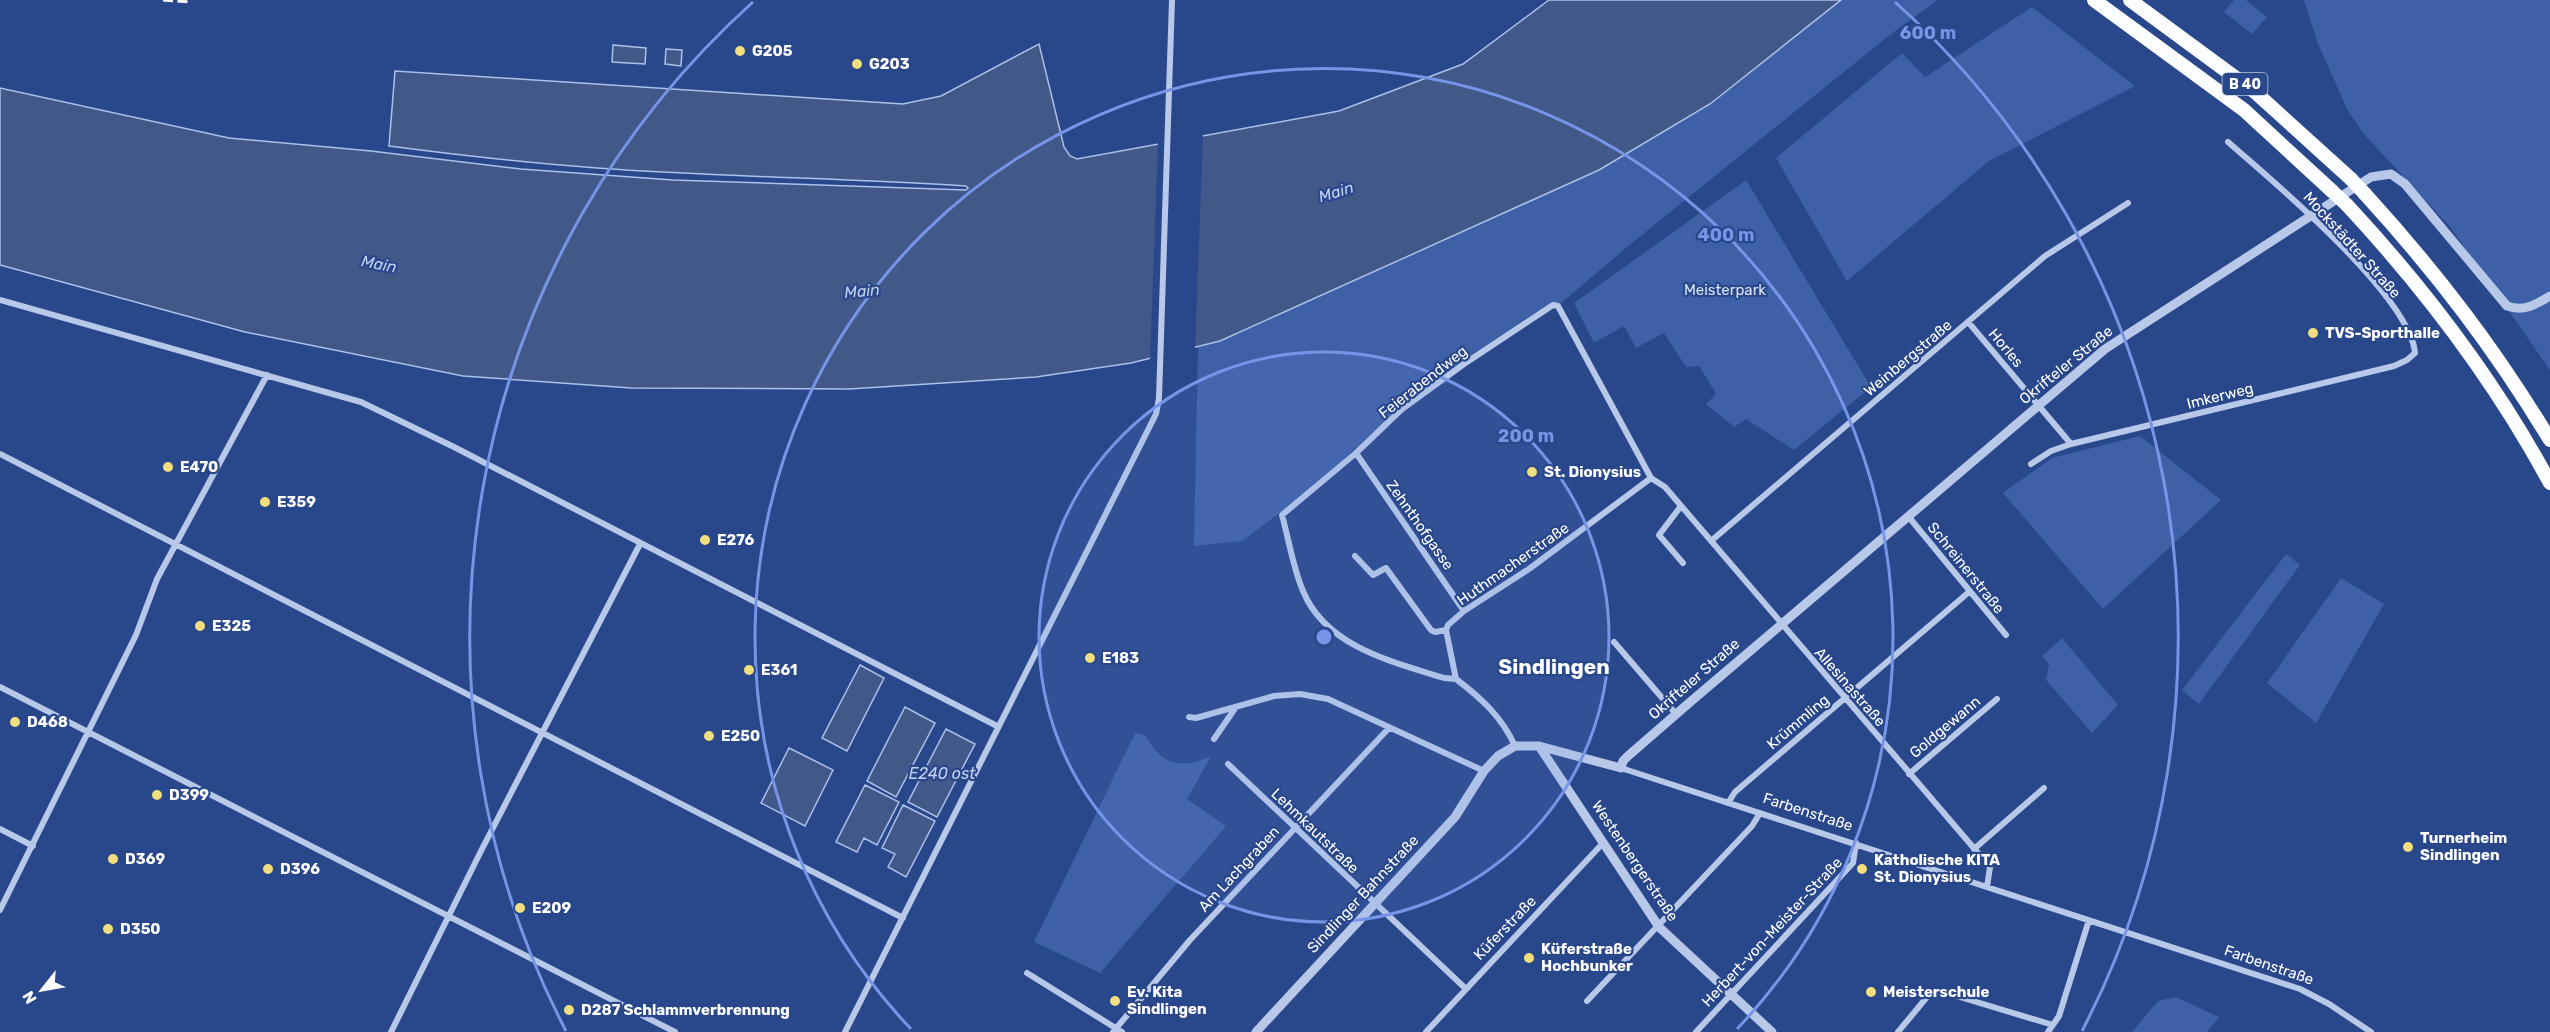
<svg xmlns="http://www.w3.org/2000/svg" width="2550" height="1032" font-family="Rubik,sans-serif">
<rect width="100%" height="100%" fill="#29478b"/>
<path fill="#3d60a7" d="M1841 0H1938L1891 34 1627 247 1560 304 1552 303 1435 381 1397 411 1302 496 1242 541 1194 546 1198 346 1220 341 1599 170 1710 104Z
M2234 0H2246L2267 17 2252 34 2224 12Z
M2304 0H2550V370L2451 228 2363 133 2347 109 2318 44Z
M2032 7 2135 86 1989 161 1847 281 1776 158 1902 53 1925 77Z
M1746 180 1871 387 1794 450 1746 419 1734 427 1706 404 1716 394 1699 366 1686 367 1664 333 1636 348 1624 326 1594 343 1574 303Z
M2140 436 2221 500 2103 609 2003 493 2052 458Z
M2286 554 2300 565 2199 704 2182 690Z
M2341 578 2384 604 2316 723 2267 683Z
M2062 638 2118 705 2092 733 2046 680 2049 664 2042 656Z
M1135 733 1145 735C1161 765 1182 770 1211 756L1187 799 1226 826 1100 973 1034 942Z
M2176 997 2219 1017 2207 1032H2132L2158 1001Z"/>
<path fill="#425888" stroke="#acc1ea" stroke-width="1.5" d="M1549 0H1841L1710 104 1599 170 1220 341 1131 363 1036 377 849 389 631 388 463 376 245 332 0 265V88L229 138 371 151 521 169 673 180 966 190 968 188 966 186C843 178 720 177 597 168 528 163 458 155 389 146L395 71 903 104 941 96 1039 44 1064 147 1070 156 1077 159 1339 111 1463 64Z
M613 45 646 48 645 64 612 62Z
M666 49 682 50 681 66 665 64Z
M860 665 884 678 847 751 822 738Z
M905 707 935 723 896 797 867 781Z
M946 729 975 744 937 817 908 802Z
M789 748 833 770 805 826 761 803Z
M865 785 899 802 877 845 864 838 857 852 836 842Z
M903 805 935 821 906 877 888 867 895 854 882 848Z"/>
<path fill="#29478b" d="M1203 133 1195 350 1150 361 1158 141Z"/>
<g fill="none" stroke-linecap="round" stroke-linejoin="round">
<path stroke="#b7c8e9" stroke-width="6" d="M0 300 361 402 454 447 997 726
M1969 323 2071 444
M1356 453 1464 611
M0 454 903 918
M2031 464 2051 451 2071 444 2394 366 2407 360 2415 353C2410 296 2272 180 2228 142
M1681 506 1659 535 1683 563
M1908 516 2006 635
M1711 541 2045 256 2128 203
M1355 556 1373 575 1386 568 1431 630 1435 632 1446 630
M1614 642 1676 714
M1456 679 1444 678C1393 662 1326 647 1303 591 1293 568 1289 540 1282 515L1356 453 1402 409 1464 364 1553 305 1558 306 1651 478 1665 487 1990 867 1987 887
M0 687 675 1032
M1189 717 1196 718 1274 696 1300 694 1328 699 1484 771
M1214 739 1236 707
M1515 746C1502 717 1481 698 1456 679L1446 630 1448 625 1464 611 1529 569 1651 478
M1228 764 1465 988
M1621 768 2300 989 2329 1004 2371 1032
M1909 774 1997 699
M1728 803 1735 792 1969 592
M0 829 33 846
M1974 849 2044 788
M0 910 136 635 157 579 267 375
M1027 973 1122 1032
M1587 1001 1752 826 1760 813
M391 1032 482 849 640 544
M845 1032 1156 414 1159 398 1172 0
M1113 1032 1190 940 1389 728
M1426 1032 1603 843
M1696 1032 1853 863 1856 843
M1898 1032 1927 997 1940 991 2053 1025
M2048 1032 2059 1016 2089 920"/>
<path stroke="#b7c8e9" stroke-width="9" d="M1539 746 1659 927 1772 1032
M1256 1032 1455 817 1484 771 1498 756 1515 746H1539L1621 768 1623 761 1628 756 1689 703 2105 349 2371 177 2391 174 2405 184 2507 306C2524 312 2535 305 2550 296"/>
<path stroke="#fcfdfe" stroke-width="14" d="M2094 0 2244 110 2332 191
M2130 0 2255 92 2351 179
M2365 194C2437 273 2495 349 2550 440
M2347 205C2426 290 2495 381 2550 483"/>
<path stroke="#fff" stroke-width="3" stroke-dasharray="10 4.5" stroke-linecap="butt" d="M163 0 191 2"/>
<path stroke="#fcfdfe" stroke-width="14" d="M2351 179 2365 194
M2332 191 2347 205"/>
</g>
<circle cx="1324" cy="637" r="285" fill="#7795e8" fill-opacity=".12"/>
<g fill="none" stroke="#7795e8" stroke-width="3">
<circle cx="1324" cy="637" r="285"/>
<path d="M911 1029A569 569 0 1 1 1737 1029"/>
<path d="M566 1031A854 854 0 0 1 753 2M1895 2A854 854 0 0 1 2082 1031"/>
</g>
<g fill="#f1de7e" stroke="#29478b" stroke-width="2">
<circle cx="740" cy="51" r="6"/>
<circle cx="857" cy="64" r="6"/>
<circle cx="2313" cy="333" r="6"/>
<circle cx="168" cy="467" r="6"/>
<circle cx="1532" cy="472" r="6"/>
<circle cx="265" cy="502" r="6"/>
<circle cx="705" cy="540" r="6"/>
<circle cx="200" cy="626" r="6"/>
<circle cx="1090" cy="658" r="6"/>
<circle cx="749" cy="670" r="6"/>
<circle cx="15" cy="722" r="6"/>
<circle cx="709" cy="736" r="6"/>
<circle cx="157" cy="795" r="6"/>
<circle cx="2408" cy="847" r="6"/>
<circle cx="113" cy="859" r="6"/>
<circle cx="268" cy="869" r="6"/>
<circle cx="1862" cy="869" r="6"/>
<circle cx="520" cy="908" r="6"/>
<circle cx="108" cy="929" r="6"/>
<circle cx="1529" cy="958" r="6"/>
<circle cx="1871" cy="992" r="6"/>
<circle cx="1115" cy="1001" r="6"/>
<circle cx="569" cy="1010" r="6"/>
</g>
<g text-anchor="middle" dominant-baseline="central" stroke-width="4.5" stroke-linejoin="round" paint-order="stroke">
<rect fill="#29478b" stroke="#bfc8dc" stroke-width="1.5" x="2222.5" y="73" width="45" height="22" rx="4.5"/>
<g font-size="14" font-weight="bold" fill="#fff">
<text x="2245" y="84">B 40</text>
</g>
<g font-size="15" font-weight="bold" fill="#fff" stroke="#29478b" text-anchor="start">
<text x="752" y="51">G205</text>
<text x="869" y="64">G203</text>
<text x="2325" y="333">TVS-Sporthalle</text>
<text x="180" y="467">E470</text>
<text x="1544" y="472">St. Dionysius</text>
<text x="277" y="502">E359</text>
<text x="717" y="540">E276</text>
<text x="212" y="626">E325</text>
<text x="1102" y="658">E183</text>
<text x="761" y="670">E361</text>
<text x="27" y="722">D468</text>
<text x="721" y="736">E250</text>
<text x="169" y="795">D399</text>
<text x="2420" y="838">Turnerheim<tspan x="2420" dy="17">Sindlingen</tspan></text>
<text x="125" y="859">D369</text>
<text x="1874" y="860">Katholische KITA<tspan x="1874" dy="17">St. Dionysius</tspan></text>
<text x="280" y="869">D396</text>
<text x="532" y="908">E209</text>
<text x="120" y="929">D350</text>
<text x="1541" y="949">Küferstraße<tspan x="1541" dy="17">Hochbunker</tspan></text>
<text x="1127" y="992">Ev. Kita<tspan x="1127" dy="17">Sindlingen</tspan></text>
<text x="1883" y="992">Meisterschule</text>
<text x="581" y="1010">D287 Schlammverbrennung</text>
</g>
<g font-size="15" fill="#fff" stroke="#29478b">
<text transform="translate(2352 245) rotate(48)">Mockstädter Straße</text>
<text transform="translate(2006 348) rotate(50)">Horles</text>
<text transform="translate(1908 358) rotate(-40)">Weinbergstraße</text>
<text transform="translate(2066 365) rotate(-39)">Okrifteler Straße</text>
<text transform="translate(1423 382) rotate(-38)">Feierabendweg</text>
<text transform="translate(2220 396) rotate(-14)">Imkerweg</text>
<text transform="translate(1420 525) rotate(55)">Zehnthofgasse</text>
<text transform="translate(1513 564) rotate(-35)">Huthmacherstraße</text>
<text transform="translate(1966 568) rotate(51)">Schreinerstraße</text>
<text transform="translate(1694 679) rotate(-41)">Okrifteler Straße</text>
<text transform="translate(1850 687) rotate(49)">Allesinastraße</text>
<text transform="translate(1798 722) rotate(-40)">Krümmling</text>
<text transform="translate(1945 727) rotate(-40)">Goldgewann</text>
<text transform="translate(1808 812) rotate(18)">Farbenstraße</text>
<text transform="translate(1315 831) rotate(44)">Lehmkautstraße</text>
<text transform="translate(1635 861) rotate(56)">Westenbergerstraße</text>
<text transform="translate(1239 869) rotate(-47)">Am Lachgraben</text>
<text transform="translate(1363 894) rotate(-47)">Sindlinger Bahnstraße</text>
<text transform="translate(1505 928) rotate(-46)">Küferstraße</text>
<text transform="translate(1772 932) rotate(-47)">Herbert-von-Meister-Straße</text>
<text transform="translate(2269 965) rotate(19)">Farbenstraße</text>
</g>
<g font-size="15" fill="#dbe4f7" stroke="#29478b">
<text x="1725" y="290">Meisterpark</text>
</g>
<g font-size="16" font-style="italic" fill="#c3d2f1" stroke="#29478b">
<text transform="translate(1336 192) rotate(-17)">Main</text>
<text transform="translate(379 264) rotate(11)">Main</text>
<text transform="translate(862 291) rotate(-5)">Main</text>
<text x="942" y="773">E240 ost</text>
</g>
<g font-size="21" font-weight="bold" fill="#fff" stroke="#29478b">
<text x="1554" y="666">Sindlingen</text>
</g>
</g>
<circle cx="1324" cy="637" r="9" fill="#7795e8" stroke="#29478b" stroke-width="3"/>
<g font-size="18" text-anchor="middle" font-weight="bold" fill="#7795e8" stroke="#29478b" stroke-width="4.5" stroke-linejoin="round" paint-order="stroke">
<text x="1928" y="39">600 m</text>
<text x="1726" y="241">400 m</text>
<text x="1526" y="442">200 m</text>
</g>
<g transform="translate(42 990) rotate(239)" stroke="#29478b" stroke-width="4.5" paint-order="stroke">
<path d="M0-4.5L10 22L0 15L-10 22Z" fill="#ffffff"/>
<text y="-9" font-size="16" font-weight="bold" text-anchor="middle" fill="#ffffff">N</text>
</g>
</svg>
